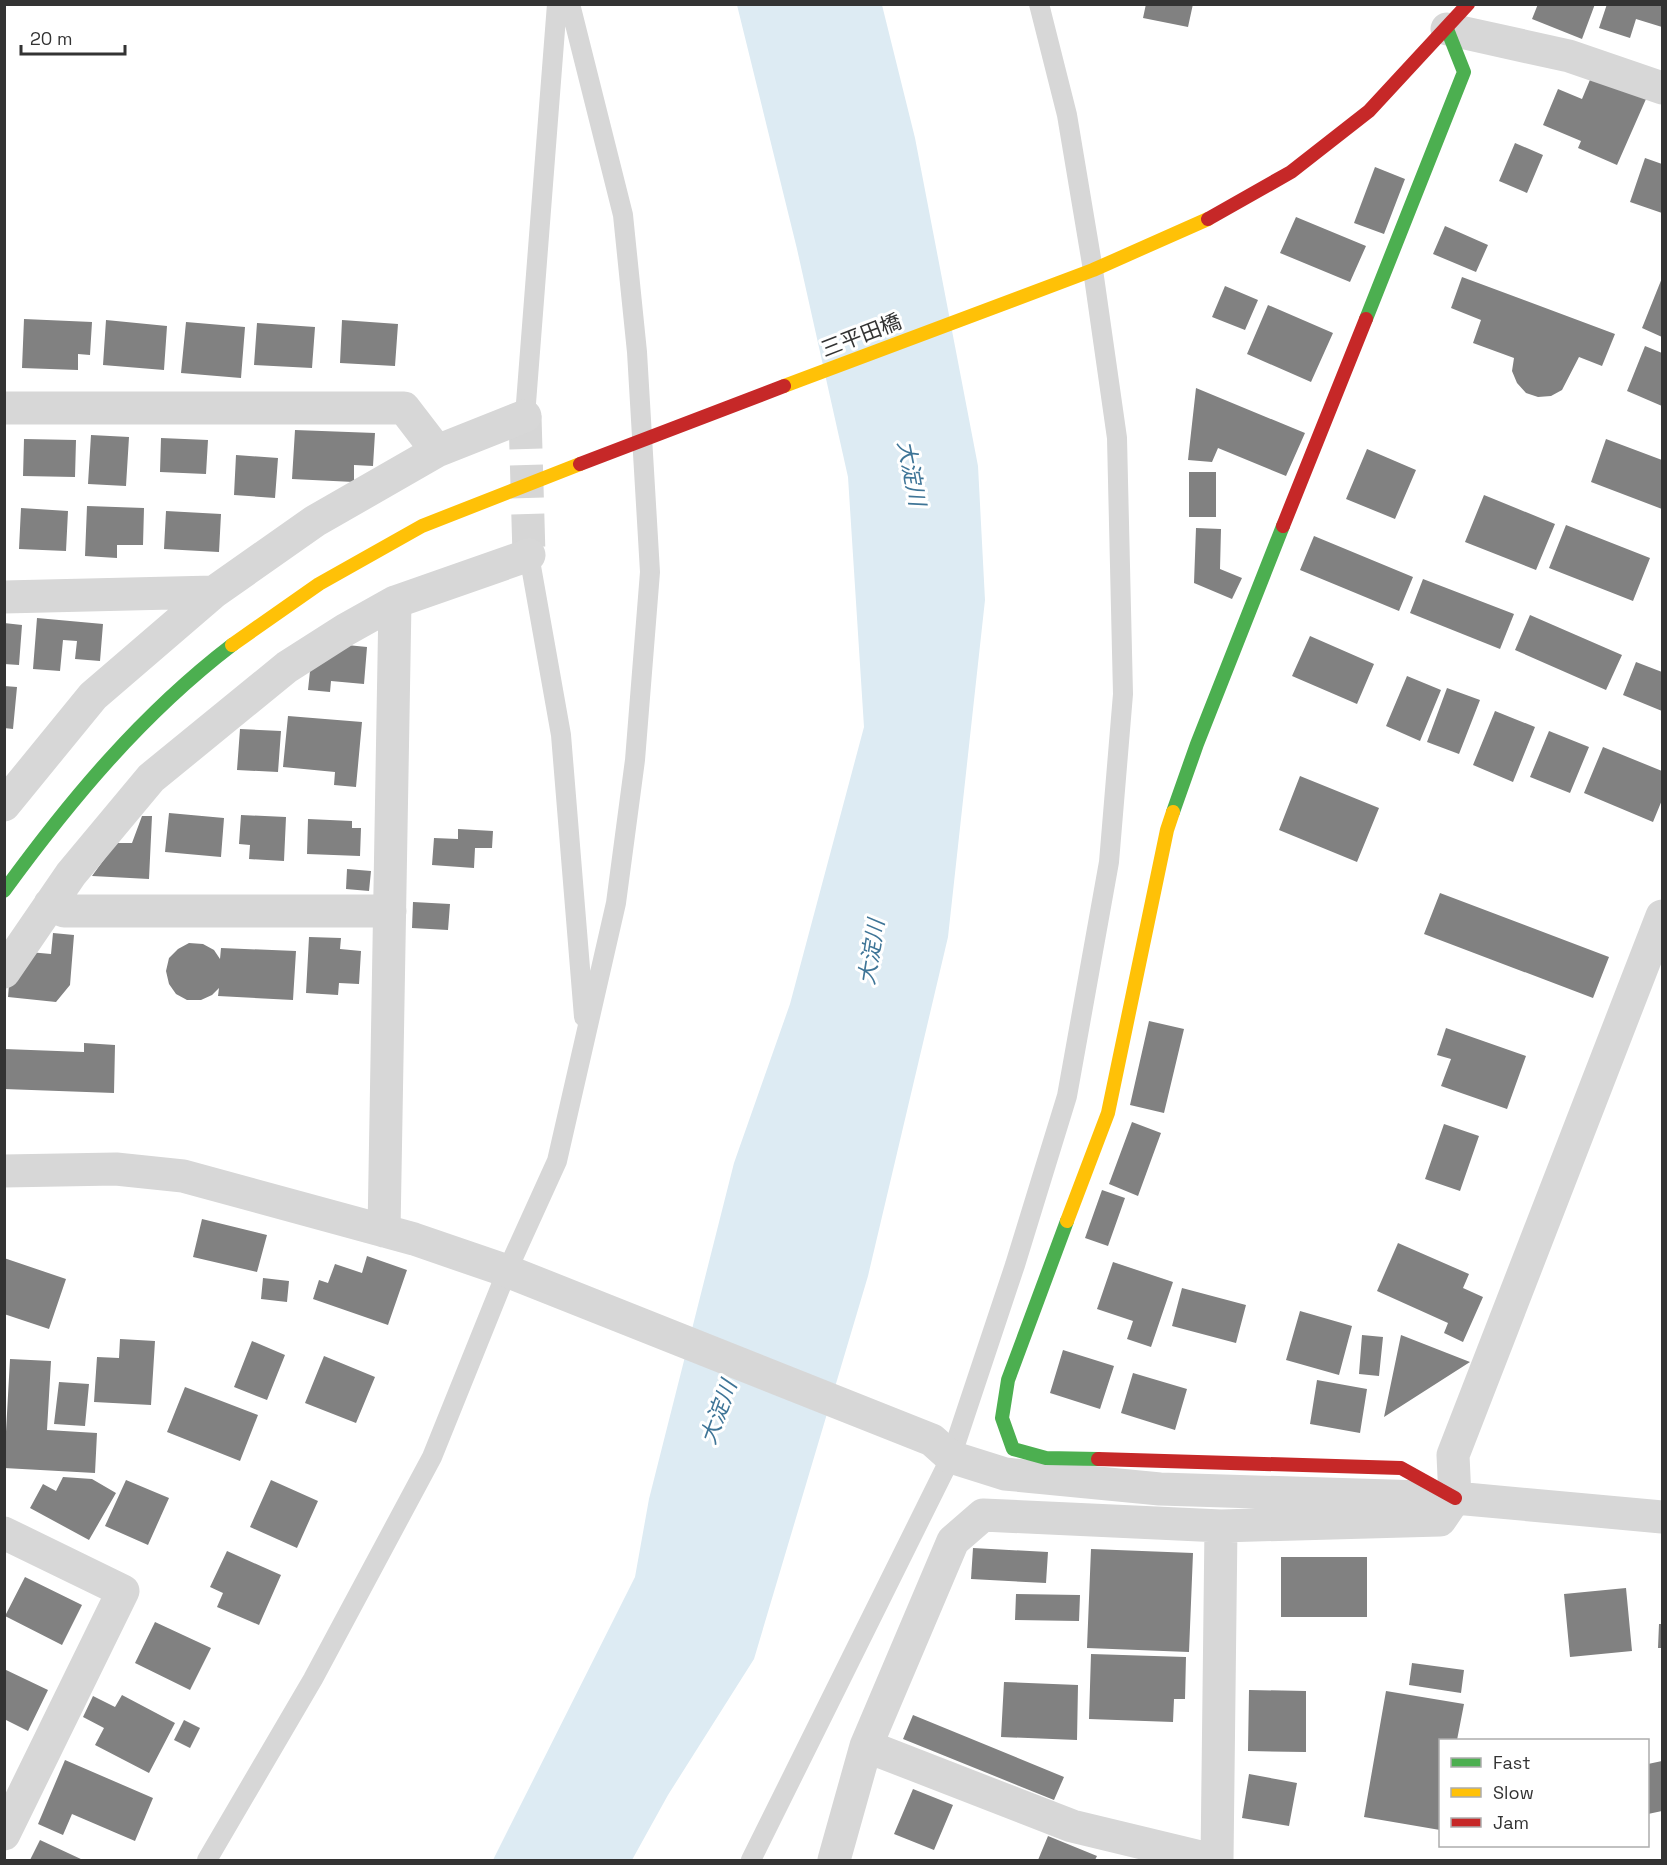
<svg xmlns="http://www.w3.org/2000/svg" width="1667" height="1865" font-family="'Space Grotesk','Noto Sans JP',sans-serif">
<rect width="100%" height="100%" fill="#fff"/>
<path fill="#ddebf3" d="M737 5H882L915 138 978 466 985 600 948 937 868 1276 754 1659 668 1795 632 1860H493L635 1577 649 1499 734 1163 790 1004 864 727 848 477 797 249Z"/>
<path fill="#818181" d="M1146 4H1193L1188 27 1143 18Z
M1538 4H1595L1582 39 1532 19Z
M1607 4H1662V27L1636 19 1630 38 1599 28Z
M1592 75 1646 99 1617 165 1578 148 1581 141 1543 125 1558 89 1582 99Z
M1515 143 1543 155 1527 193 1499 181Z
M1645 158 1662 164V213L1630 202Z
M1375 167 1405 179 1384 234 1354 223Z
M1296 217 1366 246 1350 282 1280 253Z
M1445 226 1488 245 1476 272 1433 254Z
M1462 277 1615 334 1602 366 1579 357 1562 390 1551 396 1538 397 1526 393 1517 383 1512 371 1514 358 1473 343 1481 320 1451 308Z
M1662 278V337L1642 328Z
M1225 286 1258 300 1245 330 1212 317Z
M1268 305 1333 333 1311 382 1247 354Z
M24 319 92 322 90 355 78 354V370L22 368Z
M106 320 167 326 164 370 103 365Z
M342 320 398 324 395 366 340 363Z
M186 322 245 327 241 378 181 373Z
M257 323 315 327 312 368 254 365Z
M1645 346 1662 353V406L1627 391Z
M1196 388 1305 433 1286 476 1218 448 1212 462 1188 460Z
M295 430 375 433 373 466 354 465V482L292 479Z
M91 435 129 437 126 486 88 484Z
M161 438 208 440 206 474 160 472Z
M24 439 76 440 75 477 23 476Z
M1606 439 1662 460V509L1591 482Z
M1367 449 1416 470 1395 519 1346 499Z
M236 455 278 458 275 498 234 495Z
M1189 472H1216V517H1189Z
M1484 495 1555 524 1536 570 1465 542Z
M87 506 144 508 143 545H117V558L85 556Z
M21 508 68 511 66 551 19 549Z
M166 511 221 514 219 552 164 549Z
M1566 525 1650 558 1633 601 1549 568Z
M1196 528 1221 529 1220 569 1242 578 1232 599 1194 583Z
M1314 536 1413 577 1399 611 1300 570Z
M1423 579 1514 614 1500 649 1410 613Z
M1530 615 1622 655 1606 690 1515 650Z
M37 618 103 624 100 661 75 659 77 641 63 640 60 671 33 669Z
M4 623 22 625 19 665 4 664Z
M1310 636 1374 664 1357 704 1292 676Z
M347 645 367 647 364 684 331 681 330 692 308 690 310 671Z
M1636 662 1662 672V711L1623 695Z
M1407 676 1441 690 1420 741 1386 726Z
M4 686 17 687 13 729 4 728Z
M1447 688 1480 700 1459 754 1427 742Z
M1495 711 1535 727 1513 782 1473 765Z
M288 716 362 722 356 787 334 785 335 772 283 767Z
M240 729 281 731 278 772 237 770Z
M1549 731 1589 747 1570 793 1530 777Z
M1603 747 1662 771V800L1653 822 1584 793Z
M1300 776 1379 808 1357 862 1279 830Z
M169 813 224 818 221 857 165 852Z
M241 815 286 817 284 861 249 859 250 845 239 844Z
M142 816H152L149 879 92 876 116 843H132Z
M308 819 352 821V828H361L360 856 307 854Z
M458 829 493 831 492 848H475L474 868 432 865 434 838 458 839Z
M347 869 371 871 369 891 346 889Z
M1440 893 1609 957 1593 998 1424 934Z
M413 902 450 904 448 930 412 928Z
M53 933 74 935 70 985 56 1002 8 997 9 985 29 952 51 954Z
M309 937 341 938 340 949 361 951 359 984 339 983 338 995 306 993Z
M189 943 203 944 214 950 220 959 221 948 296 951 293 1000 218 996 219 988 212 995 201 1000H187L176 994 169 984 166 971 169 958 178 949Z
M1149 1021 1184 1029 1164 1113 1130 1105Z
M1446 1028 1526 1056 1507 1109 1441 1086 1451 1059 1437 1055Z
M84 1043 115 1045 114 1093 4 1089V1049L84 1052Z
M1132 1122 1161 1133 1138 1196 1109 1184Z
M1444 1124 1479 1136 1460 1191 1425 1179Z
M1102 1190 1125 1198 1108 1246 1085 1238Z
M202 1219 267 1235 257 1272 193 1257Z
M1398 1243 1469 1274 1463 1288 1483 1297 1463 1342 1444 1333 1448 1323 1377 1291Z
M367 1256 407 1270 388 1325 313 1299 319 1280 328 1283 335 1264 362 1273Z
M4 1258 66 1279 49 1329 4 1314Z
M1113 1262 1173 1282 1151 1347 1127 1339 1133 1321 1097 1309Z
M263 1278 289 1281 287 1302 261 1299Z
M1182 1288 1246 1305 1236 1343 1172 1326Z
M1300 1311 1352 1326 1339 1375 1286 1360Z
M1362 1335 1383 1337 1379 1376 1359 1374Z
M1401 1335 1470 1362 1384 1417Z
M120 1339 155 1341 151 1405 94 1402 97 1357 119 1358Z
M252 1341 285 1355 267 1400 234 1387Z
M1063 1350 1114 1366 1100 1409 1050 1393Z
M324 1356 375 1377 356 1423 305 1403Z
M10 1359 51 1361 47 1430 97 1433 95 1473 4 1468Z
M1133 1373 1187 1389 1175 1430 1121 1413Z
M1317 1380 1367 1389 1360 1433 1310 1424Z
M59 1382 89 1384 85 1426 54 1424Z
M185 1387 258 1415 240 1461 167 1432Z
M63 1477 92 1479 116 1493 89 1540 30 1508 43 1484 56 1491Z
M126 1480 169 1498 148 1545 105 1526Z
M271 1480 318 1501 297 1548 250 1527Z
M973 1548 1048 1552 1046 1583 971 1579Z
M1091 1549 1193 1553 1189 1652 1087 1648Z
M227 1551 281 1575 259 1625 217 1607 223 1593 210 1587Z
M1281 1557H1367V1617H1281Z
M25 1577 82 1605 62 1645 5 1616Z
M1626 1588 1632 1651 1570 1657 1564 1594Z
M1016 1594 1080 1595 1079 1621 1015 1620Z
M155 1622 211 1648 190 1690 135 1663Z
M1659 1624H1662V1648H1658Z
M1091 1654 1186 1657 1185 1699H1174L1173 1722 1089 1719Z
M1412 1663 1464 1670 1461 1693 1409 1685Z
M4 1669 48 1690 28 1731 4 1719Z
M1004 1682 1078 1685 1077 1740 1001 1737Z
M1249 1690 1306 1691V1752L1248 1751Z
M1386 1691 1464 1704 1457 1740H1440V1830L1364 1817Z
M122 1695 175 1723 149 1773 95 1745 104 1728 83 1717 93 1696 115 1707Z
M913 1715 1064 1777 1054 1800 903 1739Z
M184 1720 200 1728 190 1748 174 1740Z
M65 1760 153 1798 135 1841 72 1814 63 1835 38 1824Z
M1662 1761V1811L1648 1814V1764Z
M1249 1774 1297 1783 1289 1826 1242 1818Z
M913 1789 953 1805 934 1850 894 1834Z
M1048 1836 1097 1856 1095 1860H1038Z
M40 1840 83 1860H30Z"/>
<g fill="none" stroke-linecap="round" stroke-linejoin="round">
<path stroke="#d6d6d6" stroke-width="33" stroke-dasharray="33 16" stroke-linecap="butt" d="M525 416 529 555"/>
<path stroke="#d7d7d7" stroke-width="20" d="M525 416 557 4
M529 555 561 735 584 1017
M207 1860 313 1679 432 1457 507 1271 557 1161 616 903 635 760 650 572 637 352 623 215 570 4
M751 1860 951 1457 1015 1265 1067 1096 1109 862 1123 694 1117 438 1093 270 1067 115 1039 4"/>
<path stroke="#d7d7d7" stroke-width="33" d="M1447 29 1569 56 1662 88
M4 408H404L437 451 315 521 214 592 93 696 4 805
M437 451 525 416
M4 597 214 592
M395 602 529 555
M50 904 64 911H390
M4 972 71 874 151 778 287 667 345 630 395 602 384 1231
M4 1171 116 1169 183 1176 414 1239 507 1271 932 1440 951 1457 1005 1474 1160 1489 1455 1498 1662 1517
M4 1533 123 1591 4 1834
M866 1746 1072 1826 1213 1860
M834 1860 866 1746 953 1541 983 1515 1221 1526 1440 1520 1455 1498 1453 1455 1662 916
M1217 1860 1221 1526"/>
<path stroke="#4caf50" stroke-width="14" d="M1366 319 1464 72 1447 29
M1173 812 1197 744 1283 526
M4 891C71 799 142 714 232 645
M1067 1221 1008 1380 1002 1418 1013 1449 1046 1458 1098 1459"/>
<path stroke="#ffc107" stroke-width="14" d="M784 386 1093 270 1208 219
M232 645 319 584 422 526 580 464
M1067 1221 1108 1113 1167 830 1173 812"/>
<path stroke="#c62828" stroke-width="14" d="M1208 219 1291 172 1369 111 1468 4
M580 464 784 386
M1283 526 1366 319
M1098 1459 1401 1468 1455 1498"/>
</g>
<g text-anchor="middle" dominant-baseline="central" stroke-width="6" stroke-linejoin="round" paint-order="stroke">
<g font-size="21" fill="#333" stroke="#fff">
<text transform="translate(861 335) rotate(-21)">三平田橋</text>
</g>
<g font-size="22" font-style="italic" fill="#3f7597" stroke="#fff">
<text transform="translate(912 473) rotate(79)">大淀川</text>
<text transform="translate(871 952) rotate(-81)">大淀川</text>
<text transform="translate(718 1412) rotate(-70)">大淀川</text>
</g>
</g>
<rect width="1667" height="1865" fill="none" stroke="#333333" stroke-width="12"/>
<rect x="1439" y="1739" width="210" height="108" fill="#ffffff" stroke="#adadad" stroke-width="1.5"/>
<rect x="1451" y="1758" width="30" height="9" fill="#4caf50" stroke="#adadad" stroke-width="1.5"/>
<text x="1493" y="1769" font-size="18" fill="#333333">Fast</text>
<rect x="1451" y="1788" width="30" height="9" fill="#ffc107" stroke="#adadad" stroke-width="1.5"/>
<text x="1493" y="1799" font-size="18" fill="#333333">Slow</text>
<rect x="1451" y="1818" width="30" height="9" fill="#c62828" stroke="#adadad" stroke-width="1.5"/>
<text x="1493" y="1829" font-size="18" fill="#333333">Jam</text>
<path d="M21 45v9h104v-9" fill="none" stroke="#333333" stroke-width="3"/>
<text x="30" y="45" font-size="18" fill="#333333" stroke="#ffffff" stroke-width="4.5" paint-order="stroke">20 m</text>
</svg>
